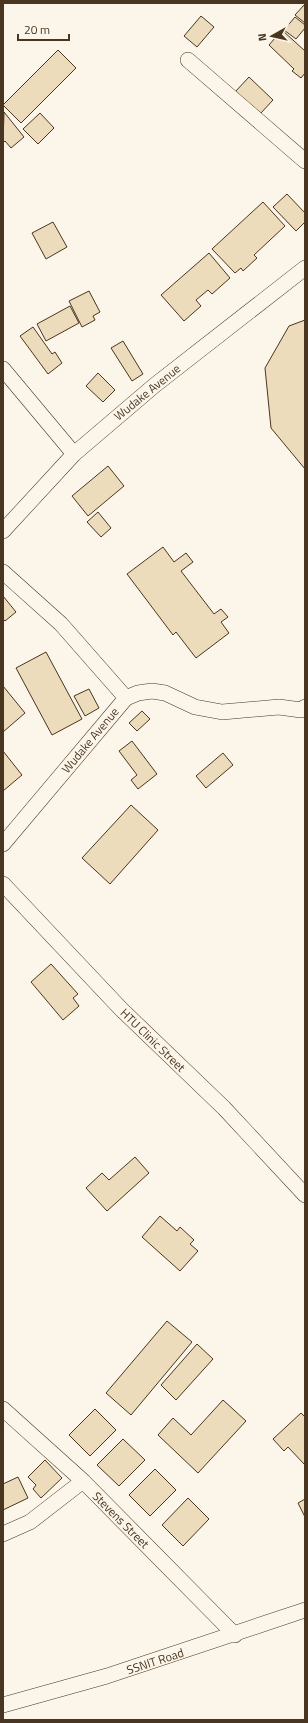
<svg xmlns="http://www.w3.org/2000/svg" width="308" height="1723" font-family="'Titillium Web',sans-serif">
<rect width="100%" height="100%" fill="#fbf6e9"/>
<path fill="#ecdcbc" stroke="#4a3520" d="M305 4V23L295 15Z
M201 16 214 27 197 47 184 36Z
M295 17 305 25V28L296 39 284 30Z
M282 30 305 51V73L301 78 292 71 294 69 269 45Z
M58 50 76 68 21 123 3 105Z
M249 77 273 100 260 114 235 92Z
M4 112 24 137 11 148 5 141 3 143Z
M40 113 54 128 38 144 23 129Z
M287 194 305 213V222L296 231 273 207Z
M263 202 285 226 254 255 257 258 243 271 241 268 235 273 212 249Z
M53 222 67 247 46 259 32 233Z
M209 253 230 278 212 294 208 290 196 300 201 306 184 321 161 295Z
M89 291 100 312 93 316 95 320 82 327 69 301Z
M70 306 79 323 46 341 37 324Z
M305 320V469L271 428 265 368 289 326Z
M33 327 52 354 55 352 62 363 48 374 20 336Z
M123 341 143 374 132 381 111 348Z
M98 373 115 390 103 402 86 386Z
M108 466 124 486 88 516 72 496Z
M98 512 111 528 101 537 87 522Z
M163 547 174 562 186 553 193 562 181 571 214 614 221 609 228 617 221 622 229 633 196 658 176 632 173 635 127 574Z
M3 596 16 612 5 621 3 619Z
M46 652 82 719 52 735 16 668Z
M3 686 25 713 3 732Z
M89 689 99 708 85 716 74 696Z
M142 711 150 719 137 731 129 723Z
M132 741 157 774 138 789 131 780 137 775 119 751Z
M3 751 22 775 3 791Z
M223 753 233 765 206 788 196 776Z
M131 805 158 830 110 884 82 858Z
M51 964 78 994 73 998 79 1006 63 1020 31 982Z
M135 1157 149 1173 107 1211 86 1188 102 1173 109 1180Z
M160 1216 177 1231 180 1227 194 1240 190 1244 198 1251 180 1271 142 1237Z
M167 1321 192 1342 131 1415 106 1393Z
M197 1344 213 1359 176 1400 161 1385Z
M223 1400 246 1421 198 1473 158 1435 173 1418 191 1435Z
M95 1409 116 1430 90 1456 69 1435Z
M301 1413 305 1417V1465L288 1447 284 1451 273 1439Z
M123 1439 145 1460 119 1486 97 1465Z
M45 1460 62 1478 41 1498 33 1489 36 1485 28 1477Z
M155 1469 176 1490 150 1516 129 1495Z
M18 1477 28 1498 3 1510V1484Z
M188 1498 209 1519 183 1546 162 1525Z
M305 1499V1517L298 1503Z"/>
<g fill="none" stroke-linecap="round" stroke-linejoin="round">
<g stroke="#4a3520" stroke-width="16">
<path id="minor" d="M188 60 305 161
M3 369 74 454
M3 531 74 454 155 385 305 268
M3 572 61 624 126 698 3 844
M126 698 138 693 152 691 165 693 195 707 222 712 279 707 301 710 305 707
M3 884 121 1009 224 1108 305 1195
M3 1409 83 1481 235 1635
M3 1534 30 1522 83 1481
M3 1705 107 1676 305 1610"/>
</g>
<use href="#minor" stroke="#fbf6e9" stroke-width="15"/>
</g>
<g text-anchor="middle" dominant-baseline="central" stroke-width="3" stroke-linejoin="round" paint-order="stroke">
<g font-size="12" fill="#4a3520" stroke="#fbf6e9">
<text transform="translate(147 392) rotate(-39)">Wudake Avenue</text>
<text transform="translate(90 740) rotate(-50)">Wudake Avenue</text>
<text transform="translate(153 1040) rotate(44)">HTU Clinic Street</text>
<text transform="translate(121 1520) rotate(45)">Stevens Street</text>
<text transform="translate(155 1661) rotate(-18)">SSNIT Road</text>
</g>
</g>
<rect width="308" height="1723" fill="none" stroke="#4a3520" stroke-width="8"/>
<g transform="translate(272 36) rotate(262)" stroke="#fbf6e9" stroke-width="3" paint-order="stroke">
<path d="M0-3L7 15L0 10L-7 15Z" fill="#4a3520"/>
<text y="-6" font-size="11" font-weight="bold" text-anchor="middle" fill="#4a3520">N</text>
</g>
<path d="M18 34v6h51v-6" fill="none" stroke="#4a3520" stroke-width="2"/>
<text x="24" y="34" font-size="12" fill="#4a3520" stroke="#fbf6e9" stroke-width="3" paint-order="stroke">20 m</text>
</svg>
